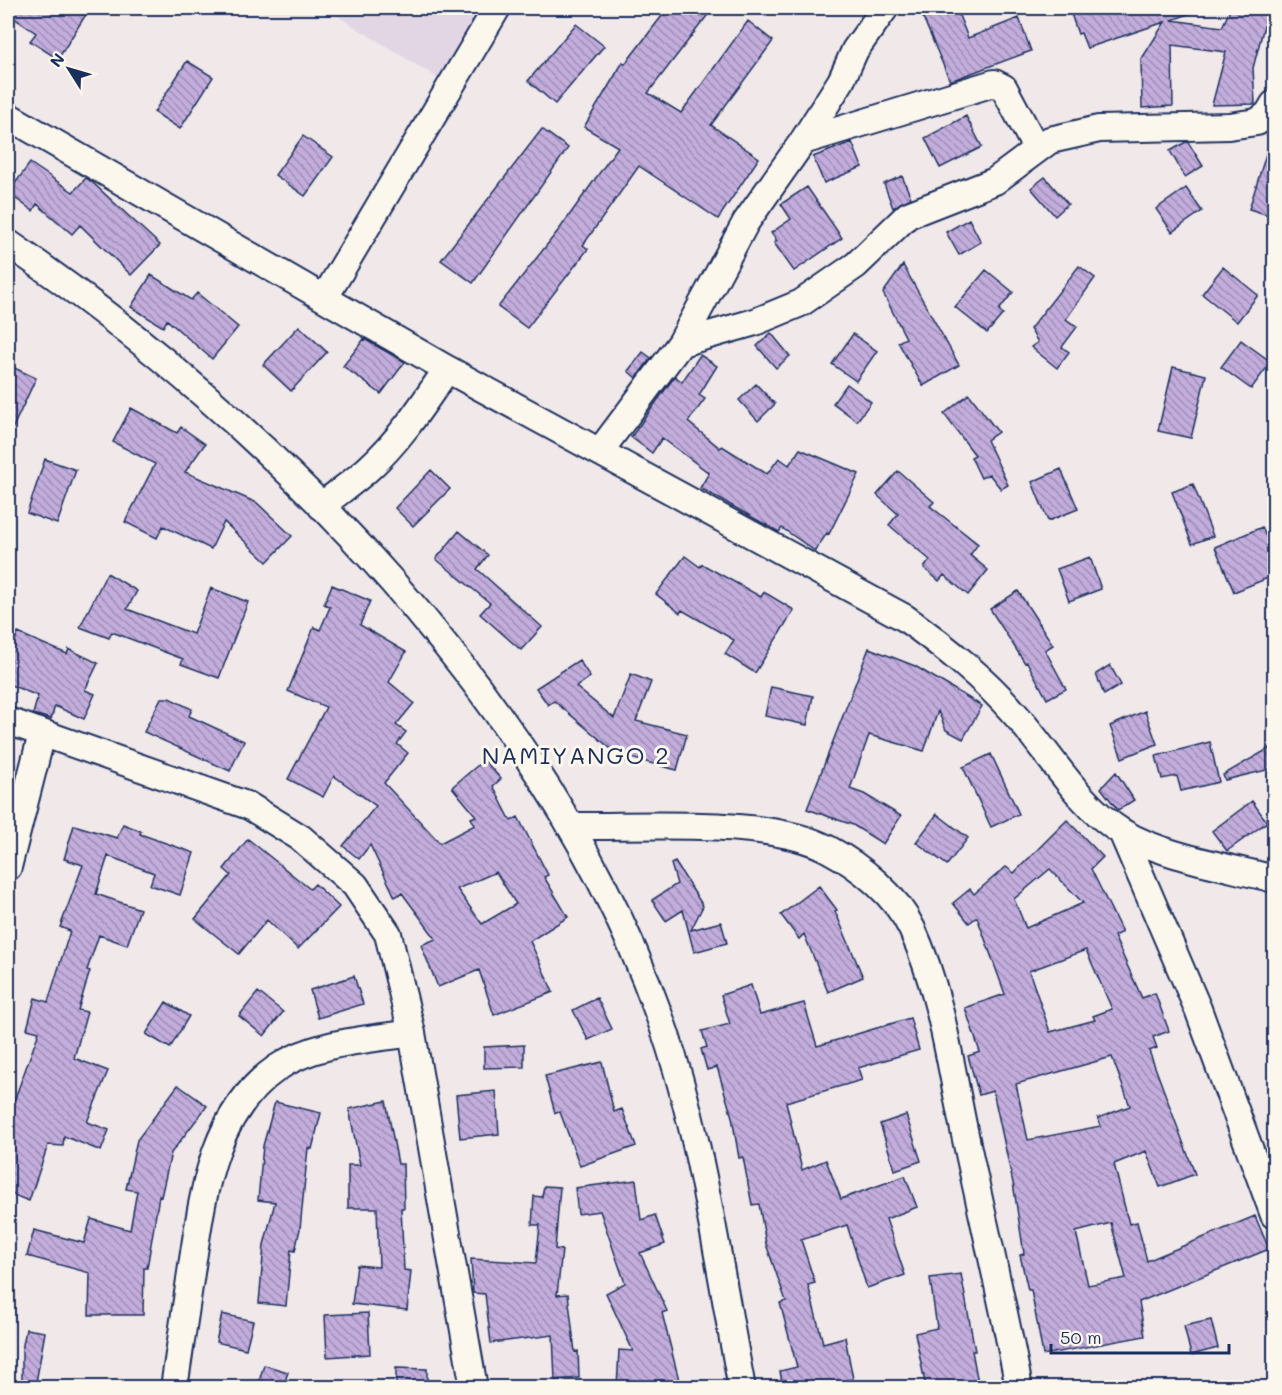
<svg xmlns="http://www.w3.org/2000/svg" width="1282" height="1395" font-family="Mali,sans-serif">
<defs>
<pattern id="building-back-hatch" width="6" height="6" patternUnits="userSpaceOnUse" patternTransform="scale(1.5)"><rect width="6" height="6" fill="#c3addc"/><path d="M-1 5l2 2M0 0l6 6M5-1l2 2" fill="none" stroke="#9e8db6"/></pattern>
</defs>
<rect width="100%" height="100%" fill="#f0e8e9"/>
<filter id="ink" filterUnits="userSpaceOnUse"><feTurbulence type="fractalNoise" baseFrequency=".0167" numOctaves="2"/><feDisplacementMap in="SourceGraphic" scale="12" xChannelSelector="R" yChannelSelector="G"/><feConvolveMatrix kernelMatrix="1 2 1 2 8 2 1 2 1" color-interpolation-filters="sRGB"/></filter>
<g filter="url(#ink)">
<path fill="#e2d6e5" d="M324 8H492L451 86Z"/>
<path fill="url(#building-back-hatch)" stroke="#1b2f5e" stroke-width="1.5" fill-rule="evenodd" d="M8 8H90L58 59 30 41 36 33 8 14Z
M668 8H713L648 93 681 113 748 21 773 41 711 125 759 158 718 219 639 166 583 245 588 249 527 328 498 307 561 227 618 147 584 127 623 62 625 64Z
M919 8H956L968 38 1019 18 1031 51 950 81Z
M1069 8H1196L1197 11 1172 20 1222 27 1231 8H1275V32L1264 26 1253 68 1255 104 1212 105 1226 52 1172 45 1173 106 1142 108 1141 60 1165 22 1087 48 1081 33 1078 34Z
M576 24 604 46 555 104 528 81Z
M187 61 213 77 180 129 154 112Z
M966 116 982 147 940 168 925 138Z
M542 129 568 148 473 283 441 260Z
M303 136 333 157 305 196 275 175Z
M1270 141 1275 142V217L1249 209Z
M852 142 862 167 824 183 813 157Z
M1186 142H1188L1203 166 1185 177 1170 151Z
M30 163 73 192 86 178 93 183 160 245 131 275 80 225 72 234 37 204 33 211 8 193Z
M902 176 911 198 893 208 884 184Z
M1045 177 1068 204 1055 216 1031 188Z
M807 187 842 238 794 271 774 243 777 241 771 233 791 219 781 204Z
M1186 188 1202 211 1172 232 1156 209Z
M969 219 981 242 959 255 946 232Z
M903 265 959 365 923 386 898 342 906 338 883 293Z
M1079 266 1095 278 1066 319 1077 327 1062 347 1069 352 1057 368 1031 347 1038 342 1030 329Z
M1223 267 1258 295 1237 322 1202 294Z
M986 270 1013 292 999 310 1003 314 987 333 955 307Z
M151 275 191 300 197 293 238 327 212 359 167 320 163 327 131 307Z
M299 326 327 352 291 391 263 365Z
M771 333 790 356 776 368 757 346Z
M853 334 877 351 856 381 832 364Z
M364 339 405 362 381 394 343 366Z
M1241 340 1271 362 1251 389 1221 367Z
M643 352 651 358 636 378 628 371Z
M700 355 717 366 699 395 705 399 688 422 720 448 722 446 767 474 779 458 789 465 800 449 859 474 829 534 827 533 815 551 782 528 779 532 700 488 709 473 662 438 652 453 631 437 675 376 682 382Z
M8 365 36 378 8 438Z
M1173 367 1206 375 1191 438 1158 431Z
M756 384 775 404 758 421 739 400Z
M847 384 871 402 857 421 833 403Z
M969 394 998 432 987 440 1008 485 1001 489 989 474 981 478 971 457 975 455 944 414Z
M131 408 177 433 181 427 205 444 185 472 257 503 292 536 267 562 224 522 211 549 163 526 157 538 125 522 155 464 113 442Z
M45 459 76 470 57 524 27 513Z
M1061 469 1078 509 1048 521 1032 482Z
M431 470 450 489 413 526 395 508Z
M898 471 934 502 930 506 978 544 970 555 988 570 968 595 944 575 939 581 924 568 930 560 889 525 898 514 877 495Z
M1193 484 1213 536 1192 544 1172 492Z
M1262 527 1275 557V575L1234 592 1215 547Z
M459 531 488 555 477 569 542 627 521 650 480 614 490 603 436 559Z
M685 556 700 567 702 564 761 597 764 592 794 610 755 673 725 654 734 640 682 610 680 613 656 594Z
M1090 557 1101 589 1069 601 1057 569Z
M107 573 137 591 127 609 193 634 211 588 248 602 219 678 181 664 183 659 112 632 109 638 80 627Z
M332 585 370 601 360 625 406 652 389 682 414 703 396 725 406 732 397 744 408 753 384 783 440 843 475 825 471 818 476 816 452 787 484 760 501 779 493 786 511 821 518 817 548 875 544 877 568 917 530 941 553 992 494 1015 479 970 438 987 421 945 436 939 402 893 395 897 370 845 359 859 343 846 376 806 334 776 323 797 288 779 326 707 288 691 314 627 320 630 330 607 324 604ZM496 872 516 904 482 924 457 889Z
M1018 591 1053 645 1045 650 1066 689 1047 699 1027 662 1025 663 990 609Z
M18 633 67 654 69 649 98 663 85 690 95 694 84 719 55 706 51 719 33 714 38 696 8 684V658Z
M869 648 915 666 982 706 963 739 946 730 938 711 924 751 869 735 850 789 864 794 901 816 883 844 853 825 807 809Z
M579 660 590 677 576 687 614 718 631 674 651 682 636 721 687 734 677 770 631 758 628 763 554 701 548 705 536 688Z
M1110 665 1121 685 1104 695 1096 674Z
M771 687 813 696 807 725 765 716Z
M161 698H169L192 709 189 716 244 741 230 771 144 732Z
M1145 711 1157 744 1122 758 1110 726Z
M1210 742 1219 782 1181 791 1177 776 1162 779 1156 756Z
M1275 745V768L1225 780 1223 775Z
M991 754 1019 814 991 827 963 767Z
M1116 772 1134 800 1118 810 1101 788Z
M1252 801 1267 822 1227 851 1212 831Z
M937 814 968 838 947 865 916 842Z
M1067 820 1103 857 1091 869 1122 932 1114 936 1142 998 1155 993 1169 1031 1153 1037 1157 1048 1149 1051 1195 1174 1160 1187 1146 1151 1114 1164 1129 1224 1137 1222 1147 1261 1255 1216 1269 1249 1139 1302 1145 1336 1043 1355 1031 1290H1028L1020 1255 1024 1254 1013 1183 993 1091 979 1095 968 1056 980 1052 965 1008 1005 994 977 917 969 923 953 903 970 889 974 894 1006 867 1014 873ZM1050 869 1083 903 1026 928 1014 899ZM1086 950 1112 1009 1093 1016 1095 1020 1050 1032 1029 971ZM1112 1057 1130 1106 1098 1118 1101 1126 1028 1140 1016 1084ZM1111 1223 1126 1278 1088 1285 1076 1232Z
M123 824 141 831 140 834 194 853 180 895 150 885 154 873 108 856 96 894 140 909 127 945 99 935 87 970 90 971 78 1010 87 1012 74 1058 108 1071 87 1122 109 1130 101 1151 64 1136 63 1146 48 1145 29 1201 8 1193V1100L14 1101 39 1032 27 1029 35 998 48 1002 70 931 60 927 83 865 64 859 74 825 117 838Z
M248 839 310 889 315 884 339 907 298 949 267 920 239 954 195 919 231 875 224 869Z
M675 862 703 906 691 930 721 922 727 943 694 952 683 910 666 921 652 900 677 884 671 864Z
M819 886 837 910 835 911 863 977 828 992 804 934 799 939 781 915Z
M354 976 363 1004 318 1018 310 990Z
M751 985 760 1015 804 1003 817 1046 910 1018 919 1050 858 1068 862 1080 786 1102 802 1170 826 1160 841 1199 905 1176 917 1207 886 1219 905 1275 867 1288 847 1225 801 1240 815 1283 808 1285 823 1343 845 1337 853 1379 811 1388H783L780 1371 797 1367 780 1303 786 1301 766 1244 759 1204 752 1205 743 1157 739 1158 732 1117 717 1067 707 1070 701 1049 707 1047 702 1031 730 1024 721 995Z
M258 992 283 1012 264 1036 239 1016Z
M597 998 612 1029 588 1040 573 1010Z
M166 1002 189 1016 170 1048 146 1034Z
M524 1045V1067L484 1068V1047Z
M602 1062 614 1112 622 1109 636 1146 580 1166 560 1112 555 1113 545 1076Z
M178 1085 207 1106 171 1153 161 1197 159 1196 147 1268H144L143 1315H89L90 1273 27 1256 34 1230 84 1243 91 1219 130 1230 137 1191 126 1189 137 1140Z
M496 1091 499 1134 460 1138 456 1095Z
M386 1101 398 1164H403L404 1208H401L404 1270 411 1271 407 1310 352 1304 357 1265 379 1267 377 1208H348V1165H360L349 1109Z
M275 1102 321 1113 312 1149 308 1148 300 1229 295 1251 291 1250 286 1306 259 1303 264 1245 275 1202 258 1200 263 1146Z
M906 1115 921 1161 895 1170 880 1124Z
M636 1180 641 1220 655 1215 665 1244 640 1253 667 1311 662 1313 681 1388H617L619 1350 633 1351 606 1293 625 1283 600 1211 578 1214 575 1188Z
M544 1186 560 1187 555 1249 562 1250 557 1295 568 1294 575 1352 578 1351 579 1378 555 1380 553 1335 491 1343 485 1294 473 1293 471 1259 536 1263 540 1225H532L534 1196 542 1197Z
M961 1274 975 1351H972L979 1388H926L915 1333 937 1328 930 1278Z
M368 1313 370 1354 327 1357 325 1315Z
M222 1314 253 1321 246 1349 216 1342Z
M1211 1320 1218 1348 1191 1355 1184 1326Z
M26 1329 45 1332 35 1388H22V1350Z
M264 1365 288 1372 283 1388H257Z
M396 1368 427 1369V1388H396Z"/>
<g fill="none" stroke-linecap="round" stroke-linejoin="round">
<g stroke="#1b2f5e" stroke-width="30">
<path id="minor" d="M8 116 447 369 905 618C945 647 983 677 1015 714 1048 751 1079 806 1122 832 1161 856 1229 867 1274 879
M803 141 841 81 855 50 885 8
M8 243C275 426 548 705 659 1015 702 1134 718 1264 742 1388
M325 297 497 8
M681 343 746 222 803 141 994 83 1004 88 1036 148
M600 451 681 343 755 322 801 303 856 265 908 215 995 181 1050 140 1099 129 1229 126 1257 122 1268 114 1274 104
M321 506C337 493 354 482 369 468 400 440 423 404 447 369
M8 721 249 806 301 838 355 885 388 934 412 1033C368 1040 314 1042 277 1068 212 1113 203 1194 192 1266 186 1307 180 1347 174 1388
M573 826C641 827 769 817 828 849 860 866 896 895 912 929 941 992 950 1063 964 1130 982 1216 1003 1301 1019 1388
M1122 832 1198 1009 1274 1215
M8 867 42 734
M412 1033 474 1388"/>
</g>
<use href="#minor" stroke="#fbf7ec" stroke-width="26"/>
</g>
</g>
<g text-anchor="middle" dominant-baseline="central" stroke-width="6" stroke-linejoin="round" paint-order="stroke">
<g font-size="24" letter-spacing="1.5" fill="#1b2f5e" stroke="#fbf7ec">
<text x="576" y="754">NAMIYANGO 2</text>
</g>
</g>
<rect width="1282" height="1395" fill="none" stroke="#fbf7ec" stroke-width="30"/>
<rect x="15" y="15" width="1252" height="1365" fill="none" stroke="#1b2f5e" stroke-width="2" filter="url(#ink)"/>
<g transform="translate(69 69) rotate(307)" stroke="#fbf7ec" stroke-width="4.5" paint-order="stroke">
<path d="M0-4.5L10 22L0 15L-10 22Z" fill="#1b2f5e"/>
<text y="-9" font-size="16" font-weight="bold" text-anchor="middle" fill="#1b2f5e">N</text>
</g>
<path d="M1051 1344v9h178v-9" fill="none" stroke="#1b2f5e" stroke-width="3"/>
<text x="1060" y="1344" font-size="18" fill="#1b2f5e" stroke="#fbf7ec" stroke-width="4.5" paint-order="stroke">50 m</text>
</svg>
